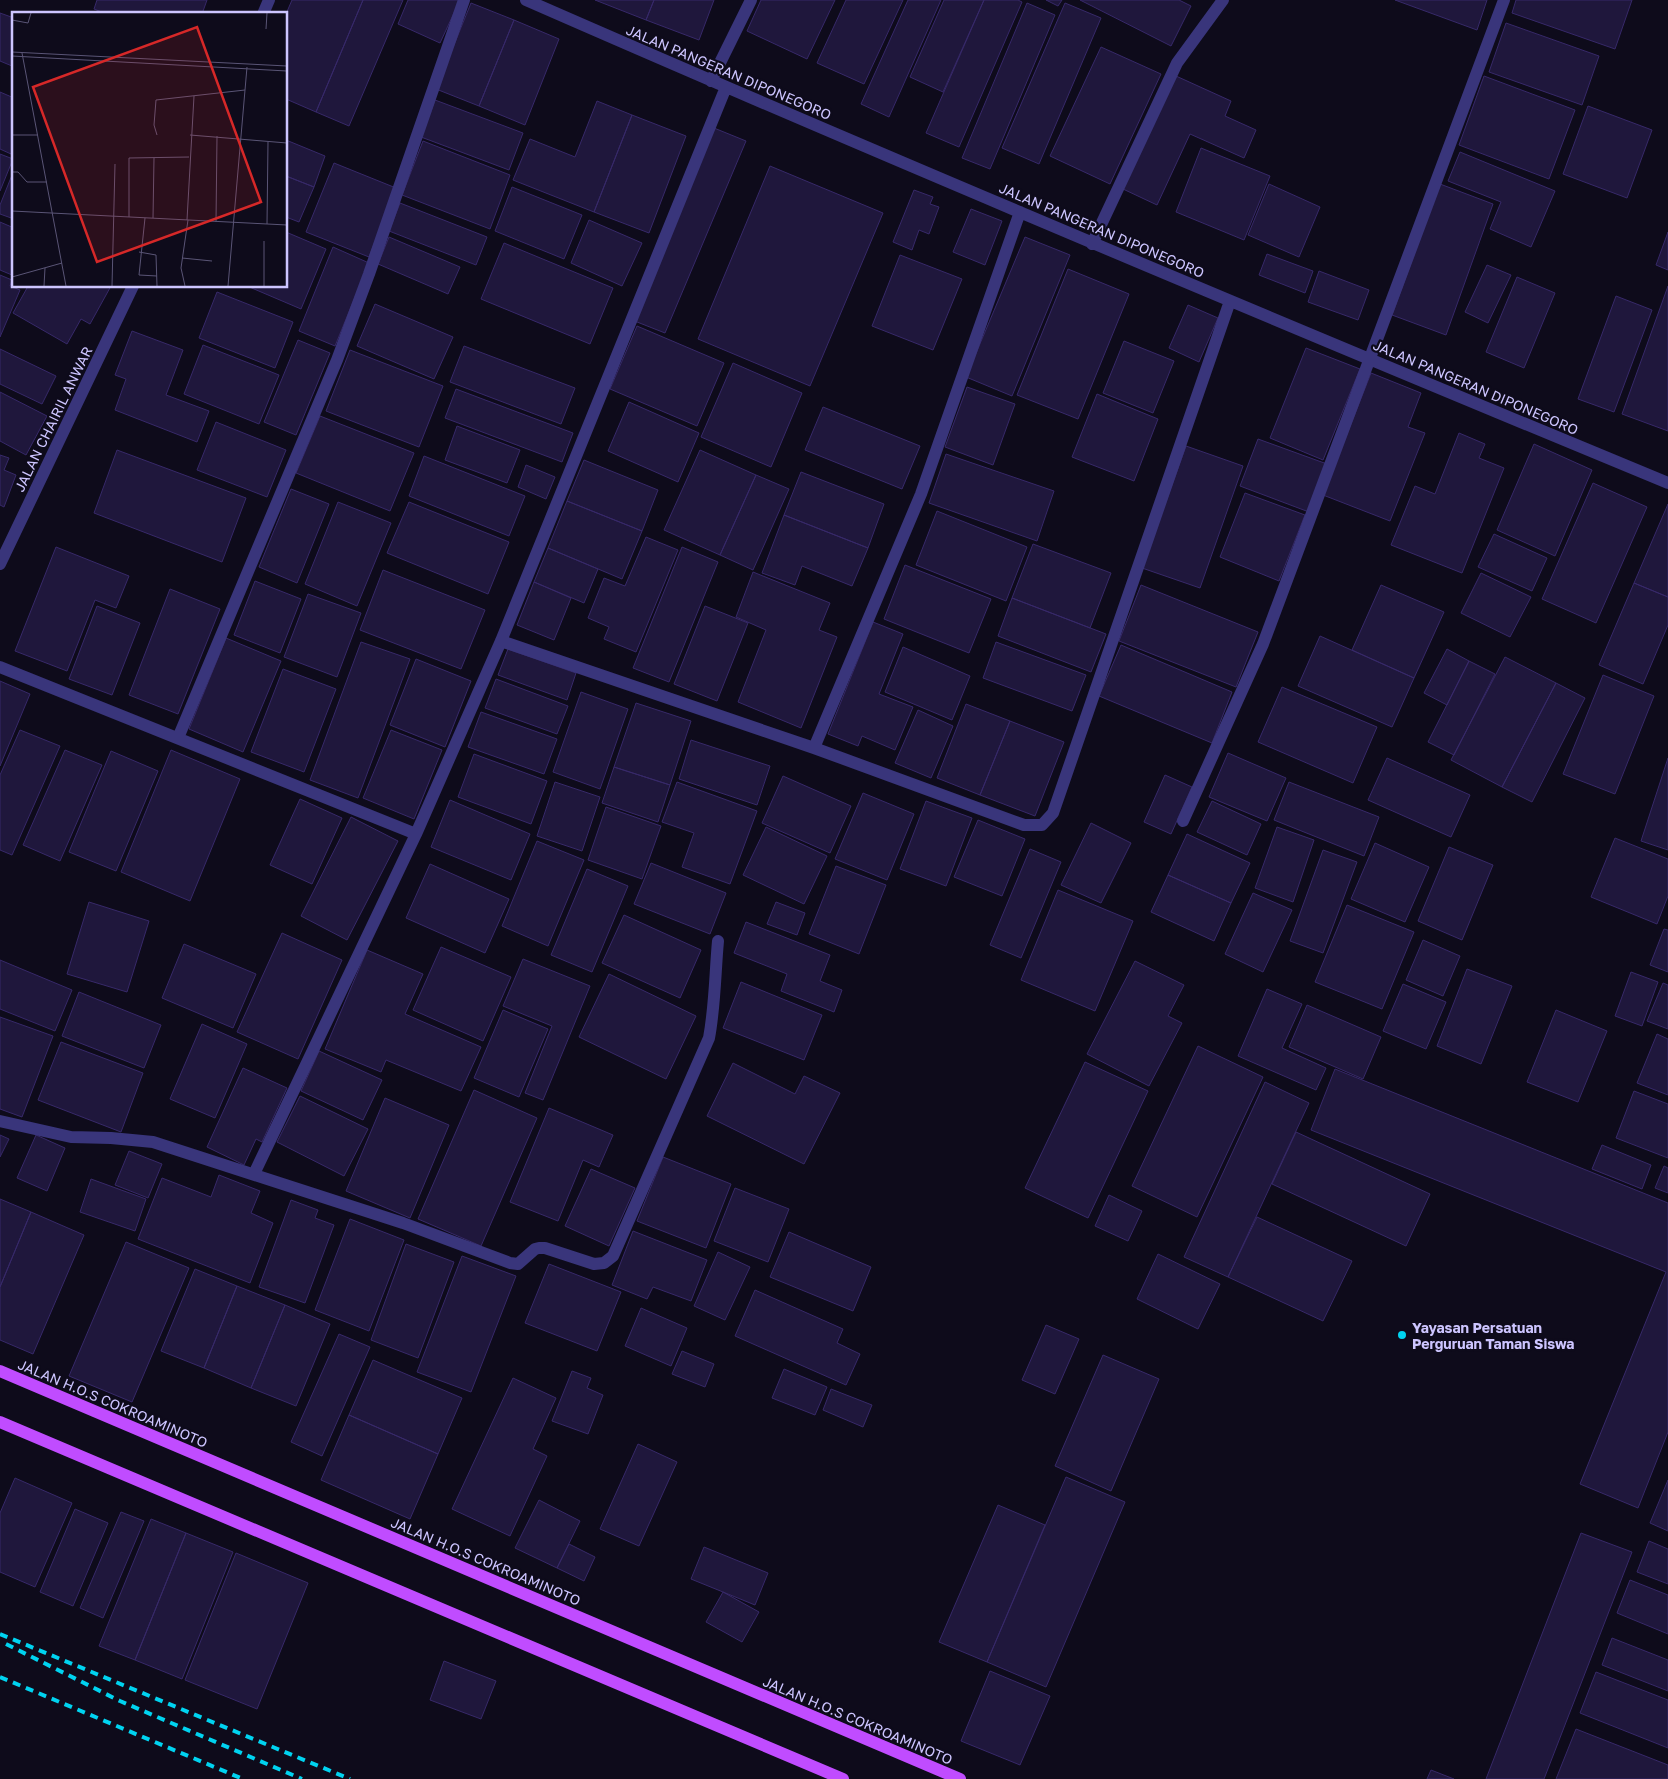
<svg xmlns="http://www.w3.org/2000/svg" width="1668" height="1779" font-family="'Golos Text',sans-serif">
<rect width="100%" height="100%" fill="#0e0b1b"/>
<path fill="#1f173c" stroke="#372969" d="M97 0H207L202 14H107L94 9Z
M292 0H363L316 112 286 99V14Z
M363 0H403L349 126 316 112Z
M408 0H460L440 43 398 24Z
M595 0H654L646 20Z
M654 0H714L699 40 646 20Z
M761 0H835L807 59 747 31Z
M846 0H903L864 84 817 63Z
M908 0H941L889 117 861 104Z
M944 0H984L943 92 910 77Z
M984 0H1018L1022 2 959 147 926 133Z
M1046 0H1062L1058 6Z
M1080 0H1179L1191 6 1171 46Z
M1395 0H1487L1477 30Z
M1516 0H1632L1615 49 1512 13Z
M471 3 514 20 479 106 436 89Z
M1027 3 1055 15 990 169 962 158Z
M1065 3 1101 18 1039 164 1002 148Z
M0 13 14 18V62L12 66 0 61Z
M514 20 559 39 525 125 479 106Z
M1506 23 1599 56 1582 105 1489 72Z
M1101 47 1161 74 1110 184 1050 156Z
M1176 76 1231 101 1225 116 1256 130 1244 158 1190 134 1157 205 1123 189Z
M1484 76 1575 110 1549 179 1459 145Z
M0 92 14 98V148L11 154 0 149Z
M435 100 523 133 509 170 421 137Z
M597 101 632 115 594 212 513 180 530 139 575 157Z
M1588 106 1652 130 1627 198 1563 174Z
M632 115 686 136 649 233 594 212Z
M714 128 746 141 665 333 632 320Z
M286 140 325 156 314 187 286 176Z
M423 141 510 175 490 229 402 195Z
M1201 148 1270 176 1244 240 1176 212Z
M1460 152 1555 191 1531 247 1490 229 1501 202 1448 181Z
M0 154 13 159 0 191Z
M334 163 396 188 369 257 306 232Z
M770 166 883 213 810 386 698 339Z
M14 170V219L0 214V205Z
M286 176 314 187 299 222 286 217Z
M1269 184 1320 207 1299 257 1248 235Z
M1440 184 1493 204 1446 335 1392 315Z
M512 187 582 215 564 259 495 231Z
M914 190 933 197 930 204 939 207 929 234 919 230 912 250 893 242Z
M400 203 487 237 476 265 389 231Z
M971 209 1002 221 985 265 953 252Z
M589 220 642 243 622 286 571 263Z
M0 222 14 228V270L12 275 0 270Z
M286 232 326 249 301 309 247 286H286Z
M1668 232V270L1656 265Z
M389 237 460 267 448 294 378 264Z
M1025 237 1070 255 1012 396 966 377Z
M504 243 613 288 590 344 481 299Z
M333 247 369 263 335 346 299 331Z
M1267 254 1313 271 1305 293 1259 275Z
M900 255 962 279 933 350 872 326Z
M1487 265 1511 275 1488 323 1465 312Z
M1068 269 1129 294 1078 419 1017 395Z
M1319 271 1369 290 1358 320 1308 302Z
M0 275 12 280 10 286 20 290 0 337Z
M1517 277 1555 293 1524 368 1486 352Z
M24 286H111L90 324 81 319 67 344 13 313 27 288Z
M1668 286V431L1622 414Z
M217 292 293 322 275 368 199 338Z
M1616 296 1652 310 1614 412 1578 399Z
M375 304 453 337 434 379 357 346Z
M1188 305 1218 318 1199 362 1169 348Z
M637 326 724 363 697 426 610 389Z
M132 331 183 350 166 395 209 411 197 442 115 410 126 379 115 375Z
M298 340 330 353 296 435 264 422Z
M1124 341 1174 361 1153 413 1103 393Z
M203 345 279 375 259 424 184 394Z
M464 346 575 388 561 424 450 382Z
M1306 348 1360 369 1323 460 1270 438Z
M0 349 56 376 42 404 0 384Z
M350 350 443 386 419 447 326 411Z
M733 363 802 393 771 467 701 437Z
M1371 373 1421 393 1408 427 1425 433 1390 521 1323 495Z
M967 387 1015 404 993 465 945 447Z
M456 389 573 433 562 462 445 418Z
M0 392 47 416 26 455 0 441Z
M1097 394 1158 419 1134 481 1072 457Z
M629 402 699 433 678 482 608 451Z
M823 407 920 446 902 489 805 450Z
M320 416 414 453 390 511 296 473Z
M216 422 286 450 267 497 197 470Z
M457 426 520 450 507 483 445 460Z
M1459 433 1485 444 1479 458 1504 468 1462 573 1391 545 1415 486 1435 494Z
M1258 439 1327 464 1309 512 1240 486Z
M1534 444 1592 470 1555 556 1497 530Z
M1186 446 1243 466 1200 588 1142 568Z
M117 450 246 498 222 562 94 513Z
M700 450 756 475 720 555 664 530Z
M946 454 1054 491 1037 541 929 503Z
M0 455 9 458 4 470 16 475 4 507 0 505Z
M424 456 525 496 509 536 409 496Z
M584 460 658 490 642 531 567 501Z
M526 465 555 477 546 499 518 487Z
M801 472 884 504 868 548 784 515Z
M756 475 789 489 753 570 720 555Z
M1593 483 1647 507 1596 623 1542 599Z
M291 489 329 504 297 583 259 567Z
M1245 493 1305 515 1279 581 1220 557Z
M567 501 642 531 622 579 548 548Z
M338 502 391 523 357 606 305 584Z
M409 502 509 542 488 594 387 553Z
M1668 504V597L1634 583Z
M937 511 1027 547 1006 601 916 565Z
M784 515 868 548 852 586 802 566 795 585 762 573Z
M1494 534 1547 558 1532 591 1478 567Z
M646 537 678 550 636 652 604 639 609 627 588 618 604 578 625 586Z
M1033 544 1111 573 1090 628 1012 598Z
M56 547 129 576 116 608 95 600 67 671 15 651Z
M682 547 718 562 669 682 633 668Z
M548 548 598 569 584 603 534 582Z
M905 565 991 599 969 653 884 619Z
M383 570 485 610 461 669 360 630Z
M753 572 830 603 819 630 837 637 801 728 738 702 766 630 736 617Z
M1481 573 1531 597 1510 637 1461 613Z
M255 581 301 599 280 653 234 635Z
M534 582 571 598 554 640 517 625Z
M1634 583 1668 597V625L1643 684 1599 665Z
M1141 585 1258 632 1236 687 1119 641Z
M1381 585 1444 612 1414 678 1352 650Z
M170 589 220 609 178 714 129 695Z
M308 594 361 613 337 677 284 657Z
M1012 598 1106 634 1091 672 998 636Z
M97 606 140 623 112 695 69 679Z
M705 606 748 623 717 701 674 684Z
M873 622 903 634 879 694 913 707 895 750 862 736 858 746 828 734Z
M1320 636 1414 678 1392 727 1298 686Z
M226 638 281 661 243 752 189 729Z
M361 642 410 659 358 798 310 780Z
M996 642 1086 675 1072 711 983 678Z
M1121 645 1232 692 1212 743 1099 696Z
M903 647 970 676 952 720 885 692Z
M508 649 576 673 567 700 498 675Z
M1447 649 1469 661 1447 705 1424 693Z
M1505 657 1556 683 1502 787 1451 760Z
M416 659 471 681 445 747 390 725Z
M1469 661 1495 674 1454 755 1428 742Z
M283 669 336 689 304 772 251 752Z
M1603 675 1654 696 1615 794 1563 774Z
M496 679 568 706 557 734 485 708Z
M0 681 30 694 0 766Z
M1556 683 1585 698 1532 802 1502 787Z
M1282 687 1377 727 1353 783 1258 742Z
M581 692 628 709 600 789 553 772Z
M636 703 691 721 670 785 614 767Z
M966 704 1010 721 980 795 937 778Z
M918 710 953 726 931 778 895 763Z
M481 712 557 739 544 774 468 747Z
M1010 721 1064 742 1035 816 980 795Z
M20 730 60 746 12 855 0 850V775Z
M391 730 442 750 414 819 363 798Z
M691 740 770 766 757 805 679 779Z
M65 750 102 765 60 861 23 845Z
M171 750 240 779 190 901 121 872Z
M111 751 158 771 116 871 69 852Z
M1228 753 1286 778 1267 821 1209 797Z
M474 754 547 781 531 824 458 797Z
M1387 758 1470 795 1451 837 1368 800Z
M1668 758V850L1641 841Z
M614 767 670 785 658 822 602 803Z
M1165 775 1192 787 1171 834 1144 822Z
M783 776 851 806 830 853 762 823Z
M555 782 600 797 582 851 537 836Z
M677 782 757 811 730 884 682 867 694 833 662 822Z
M1289 782 1379 817 1364 856 1274 820Z
M863 793 914 814 887 880 835 859Z
M300 799 342 818 312 884 270 865Z
M450 800 530 834 511 880 431 847Z
M926 801 972 818 946 886 900 869Z
M1212 801 1261 824 1247 855 1197 832Z
M606 807 661 826 642 879 588 860Z
M351 817 398 841 347 940 301 916Z
M978 820 1025 839 1002 896 954 877Z
M1091 823 1131 843 1101 903 1061 885Z
M766 827 827 856 804 904 743 875Z
M1277 827 1314 840 1293 902 1255 888Z
M1187 834 1250 863 1231 903 1168 875Z
M1615 838 1668 859V896L1657 924 1591 897Z
M537 841 584 860 548 946 502 926Z
M1375 843 1429 867 1405 922 1351 899Z
M1449 847 1493 865 1462 940 1418 921Z
M1030 849 1061 862 1021 958 990 945Z
M1323 850 1357 862 1323 953 1290 941Z
M651 863 726 893 710 934 634 904Z
M430 864 509 899 485 953 406 918Z
M836 866 886 885 859 954 809 934Z
M587 869 628 886 592 972 551 955Z
M1168 875 1231 903 1214 941 1151 912Z
M1058 890 1133 921 1095 1011 1021 980Z
M1253 893 1292 910 1263 972 1225 954Z
M89 902 149 921 127 992 67 974Z
M776 902 805 913 797 935 767 924Z
M1347 905 1414 932 1382 1009 1315 982Z
M624 915 701 950 680 998 602 963Z
M746 922 830 955 820 981 842 990 834 1012 781 991 787 974 734 953Z
M1664 929 1668 930V972L1650 965Z
M282 933 342 960 298 1059 237 1032Z
M1423 940 1460 956 1443 996 1406 980Z
M184 944 256 974 233 1028 162 998Z
M441 947 511 977 483 1041 413 1010Z
M367 950 423 974 405 1014 481 1047 461 1091 386 1060 381 1072 325 1049Z
M523 959 590 986 543 1100 525 1093 552 1026 503 1006Z
M0 960 72 990 55 1031 0 1009Z
M1135 961 1184 985 1168 1016 1182 1023 1149 1086 1087 1054Z
M1467 969 1512 986 1481 1064 1437 1046Z
M1631 972 1658 982 1642 1026 1615 1016Z
M609 974 696 1016 666 1079 579 1037Z
M741 982 822 1015 804 1060 723 1028Z
M1663 983 1668 985V1029L1647 1021Z
M1403 984 1446 1002 1426 1049 1383 1031Z
M1267 989 1302 1004 1282 1048 1326 1068 1316 1090 1238 1056Z
M79 992 161 1025 144 1068 62 1036Z
M1307 1005 1381 1037 1363 1079 1289 1047Z
M503 1010 548 1029 519 1097 474 1078Z
M1556 1010 1607 1031 1578 1102 1527 1082Z
M0 1017 53 1036 22 1117 0 1109Z
M202 1024 247 1044 215 1118 170 1099Z
M1657 1034 1668 1039V1095L1637 1083Z
M61 1042 143 1073 121 1132 38 1100Z
M1198 1046 1263 1077 1197 1217 1132 1186Z
M319 1051 382 1080 363 1120 301 1091Z
M1085 1062 1148 1091 1088 1218 1025 1188Z
M733 1063 795 1094 804 1076 840 1093 804 1164 707 1116Z
M243 1068 287 1088 262 1142 256 1139 244 1165 207 1147Z
M1335 1069 1668 1203V1432L1638 1508 1580 1484 1666 1272 1311 1130Z
M1265 1082 1309 1103 1228 1277 1184 1257Z
M474 1090 537 1118 481 1246 418 1219Z
M1634 1091 1668 1104V1158L1616 1138Z
M300 1096 368 1129 344 1176 277 1142Z
M385 1098 449 1125 410 1218 346 1191Z
M549 1108 613 1135 599 1167 583 1160 558 1221 510 1202Z
M1296 1132 1430 1194 1406 1246 1272 1184Z
M0 1135 9 1139 0 1157Z
M36 1135 65 1148 47 1191 17 1178Z
M1602 1145 1651 1165 1642 1189 1592 1169Z
M129 1151 162 1164 148 1198 115 1185Z
M663 1157 731 1184 706 1248 637 1221Z
M1664 1166 1668 1168V1193L1655 1188Z
M591 1169 635 1188 609 1246 565 1226Z
M219 1175 260 1191 251 1213 273 1223 250 1283 138 1239 162 1178 211 1197Z
M91 1179 146 1199 135 1231 80 1212Z
M735 1188 789 1209 768 1262 714 1241Z
M1109 1195 1142 1211 1128 1241 1095 1226Z
M0 1199 31 1212 0 1287Z
M291 1200 318 1210 315 1218 334 1225 305 1303 259 1287Z
M31 1212 84 1235 33 1354 0 1340V1287Z
M1257 1217 1352 1261 1323 1321 1228 1277Z
M350 1219 404 1240 369 1331 315 1310Z
M633 1231 707 1260 691 1301 653 1287 647 1299 612 1285Z
M789 1232 871 1267 853 1311 770 1277Z
M126 1242 189 1268 132 1402 69 1376Z
M406 1244 454 1262 418 1358 371 1340Z
M718 1252 750 1267 725 1320 694 1306Z
M1158 1254 1220 1284 1198 1329 1137 1299Z
M462 1256 516 1276 471 1392 417 1372Z
M549 1264 621 1292 597 1351 525 1323Z
M195 1269 237 1286 204 1368 161 1351Z
M237 1286 285 1305 251 1388 204 1368Z
M755 1290 843 1329 837 1343 860 1354 846 1385 735 1336Z
M285 1305 330 1324 296 1406 251 1388Z
M641 1308 687 1328 671 1366 625 1346Z
M1046 1325 1079 1339 1055 1394 1022 1380Z
M339 1334 370 1347 322 1456 291 1442Z
M682 1351 714 1364 705 1387 672 1374Z
M1103 1355 1159 1379 1111 1491 1055 1466Z
M373 1360 462 1398 438 1454 349 1415Z
M784 1369 827 1387 815 1415 772 1398Z
M572 1371 591 1378 587 1388 603 1395 588 1434 552 1421Z
M513 1378 556 1398 533 1449 547 1456 510 1536 452 1509Z
M831 1389 872 1405 863 1427 823 1410Z
M349 1415 438 1454 410 1519 321 1480Z
M638 1444 677 1462 639 1546 600 1529Z
M1066 1477 1125 1502 1046 1687 987 1662Z
M15 1478 72 1503 35 1587 0 1572V1513Z
M1668 1480V1531L1650 1523Z
M539 1500 580 1521 557 1568 515 1548Z
M998 1505 1045 1525 987 1662 939 1642Z
M75 1509 108 1523 73 1606 40 1592Z
M121 1512 144 1521 103 1618 80 1608Z
M151 1519 186 1533 135 1660 99 1646Z
M186 1533 233 1552 182 1679 135 1660Z
M1581 1533 1632 1552 1544 1779H1486Z
M1649 1541 1668 1549V1584L1637 1572Z
M569 1544 595 1557 584 1581 557 1568Z
M704 1547 768 1573 755 1605 691 1579Z
M236 1553 308 1583 257 1709 185 1680Z
M1630 1580 1668 1595V1634L1617 1613Z
M723 1592 759 1612 742 1642 706 1622Z
M1612 1638 1668 1660V1691L1602 1665Z
M444 1661 496 1681 481 1719 430 1700Z
M990 1671 1050 1696 1020 1765 961 1741Z
M1596 1672 1668 1700V1748L1580 1713Z
M1576 1729 1668 1765V1779H1556Z
M1431 1770 1454 1779H1427Z"/>
<g fill="none" stroke-linecap="round" stroke-linejoin="round">
<path stroke="#39357b" stroke-width="12" d="M526 0C905 166 1286 325 1668 483
M263 14 269 0
M711 81 751 0
M1092 244 1177 63 1223 0
M0 564 133 286
M501 641 814 748 1024 825H1042L1053 813 1230 301
M0 667 416 834
M178 738 337 360 369 274 464 0
M814 748 921 494 1020 212
M1183 821 1263 644 1504 0
M0 1121 71 1137 111 1138 153 1142 403 1223 510 1263 518 1264 535 1249 539 1248H545L594 1264 604 1263 613 1256 709 1038C715 1006 715 974 718 941
M254 1174 416 834 501 641 726 87"/>
<path stroke="#c04cff" stroke-width="12" d="M0 1371 960 1779
M0 1422 843 1779"/>
<path stroke="#00d3f0" stroke-width="4" stroke-dasharray="8 6" stroke-linecap="butt" d="M0 1634 350 1779
M6 1644 120 1701 302 1779
M0 1677 243 1779"/>
</g>
<circle fill="#00d3f0" stroke="#0e0b1b" stroke-width="2" cx="1402" cy="1335" r="5"/>
<g text-anchor="middle" dominant-baseline="central" stroke-width="4.5" stroke-linejoin="round" paint-order="stroke">
<g font-size="14" fill="#cdc5ff" stroke="#0e0b1b">
<text transform="translate(729 72) rotate(23)">JALAN PANGERAN DIPONEGORO</text>
<text transform="translate(1102 230) rotate(23)">JALAN PANGERAN DIPONEGORO</text>
<text transform="translate(1476 387) rotate(23)">JALAN PANGERAN DIPONEGORO</text>
<text transform="translate(53 419) rotate(-64)">JALAN CHAIRIL ANWAR</text>
<text transform="translate(113 1403) rotate(23)">JALAN H.O.S COKROAMINOTO</text>
<text transform="translate(486 1561) rotate(23)">JALAN H.O.S COKROAMINOTO</text>
<text transform="translate(858 1720) rotate(23)">JALAN H.O.S COKROAMINOTO</text>
</g>
<g font-size="14" font-weight="bold" fill="#cdc5ff" stroke="#0e0b1b" text-anchor="start">
<text x="1412" y="1327">Yayasan Persatuan<tspan x="1412" dy="16">Perguruan Taman Siswa</tspan></text>
</g>
</g>
<g transform="translate(12 12)">
<rect width="275" height="275" fill="#0e0b1b"/>
<path fill="none" stroke="#5a5576" stroke-width="1" d="M0 8 16 11 19 1M254 17 255 1M0 40 275 54M10 41 54 274M0 44 275 59M0 123H26M145 123 142 113 144 88 233 78M178 123 275 131M0 160H6L15 170H35M0 199 275 213M117 205V146L177 145M133 206 127 263 145 264M141 206 142 146M175 208 182 84M204 210 205 124M255 212 256 130M252 229V274M127 240 144 243 145 274M170 246 200 249M0 265 50 251M32 274 33 256M100 274 103 152M173 274 169 256 176 208M216 274 235 55"/>
<path fill="#d62828" fill-opacity="0.15" stroke="#d62828" stroke-width="2.5" d="M185 15 249 190 85 250 21 75Z"/>
<rect width="275" height="275" fill="none" stroke="#cdc5ff" stroke-width="2.5"/>
</g>
</svg>
